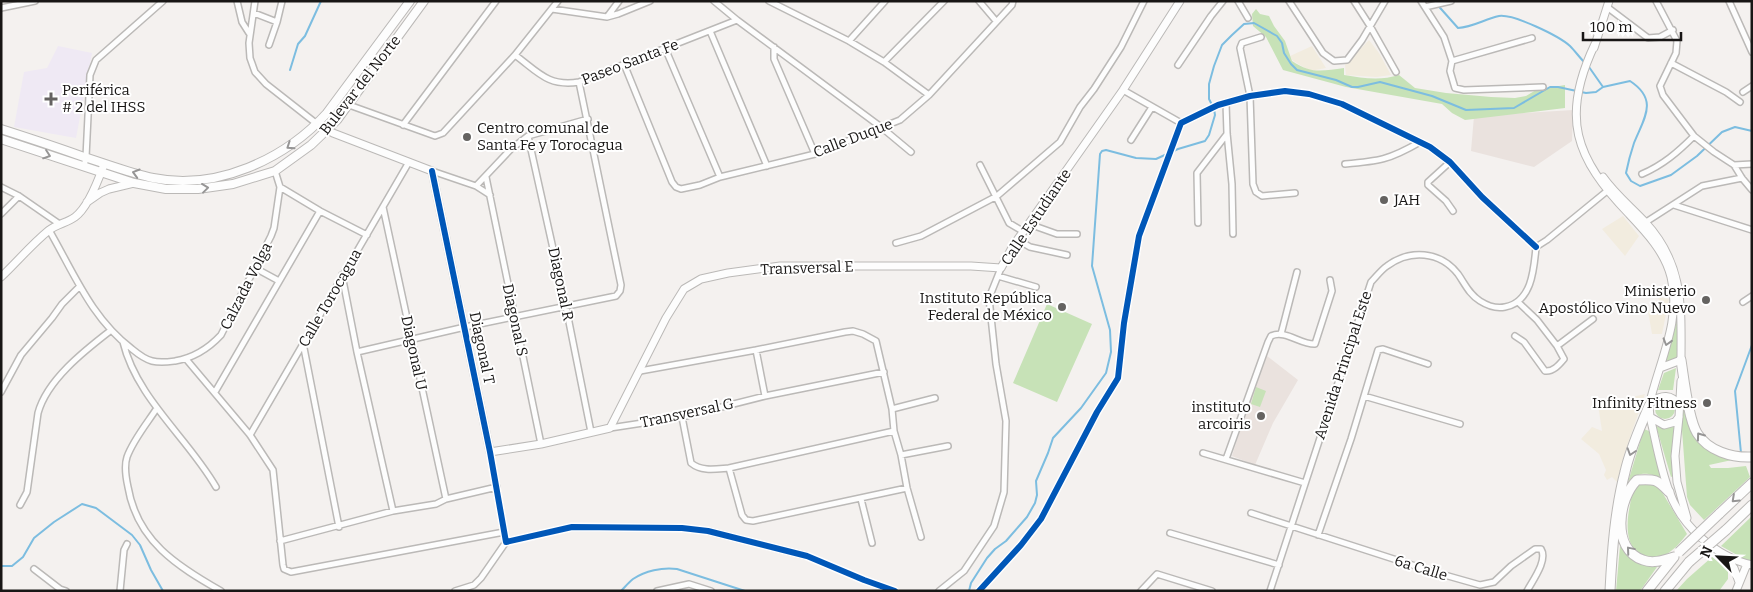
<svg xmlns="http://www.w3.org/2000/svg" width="1753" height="592" font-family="Bitter,serif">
<rect width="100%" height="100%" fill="#f4f1ef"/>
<path fill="#eae2de" d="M1573 110 1572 141 1534 167 1471 151 1474 116Z
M1267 356 1298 380 1273 423 1255 465 1232 456 1247 408Z"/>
<path fill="#f2ecdf" d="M1369 40 1379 53 1391 75 1376 77 1346 75 1345 65Z
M1312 46 1326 68 1310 71 1292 60 1290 56Z
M1623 216 1639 236 1625 256 1602 229Z
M1658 297 1669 299 1662 334H1652L1648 311 1659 310 1660 304Z
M1645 394 1625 452 1617 482 1612 477 1607 480 1604 475 1606 470 1599 454 1581 439 1592 427 1602 431 1598 405Z"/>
<path fill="#efe9f4" d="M58 46 92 53 76 138 14 127 24 72 47 68Z"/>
<path fill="#c7e2b7" d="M1256 9 1260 14 1269 16 1274 26 1285 41 1292 61C1311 74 1322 71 1344 68V75C1363 78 1380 81 1399 75L1415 88 1446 93 1491 97 1515 98 1526 96 1536 90 1565 85V108L1465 120 1452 113 1442 104 1346 87 1283 70 1266 37 1253 26 1252 14Z
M1047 304 1092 324 1057 402 1013 383Z
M1678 317 1677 359 1665 363Z
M1676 368 1673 390H1658L1664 373Z
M1256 387 1266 391 1260 407 1251 404Z
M1655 409a10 10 0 1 1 20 0a10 10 0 1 1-20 0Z
M1682 403C1690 436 1698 450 1732 460L1709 465 1711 468H1728L1746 466 1750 477 1704 520 1690 505 1687 497 1682 430Z
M1676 425 1673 476 1671 477 1656 426 1665 429Z
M1644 429 1649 431 1665 480C1649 473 1641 470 1628 482Z
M1642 482 1660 485 1662 492 1687 534C1682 540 1677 547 1671 551 1665 556 1656 558 1649 557 1624 554 1626 523 1630 505 1631 499 1632 491 1636 487 1638 485 1640 483 1642 482Z
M1752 516V562L1746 560 1721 546Z
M1620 546C1630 559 1640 566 1657 567L1640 591H1616Z
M1712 557 1728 569V579L1719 591H1676L1687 579Z"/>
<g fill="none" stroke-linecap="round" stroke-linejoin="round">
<path stroke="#7cbde0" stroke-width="2" d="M1434 1 1458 28C1473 27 1485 19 1499 16 1514 14 1559 36 1570 46 1575 51 1580 58 1585 63
M1589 67 1603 87
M290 70 298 44 305 36 321 1
M1741 453 1735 391 1752 345
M1 566H12L23 557 34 538 54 522 82 504 96 508 132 535 140 545 151 570 163 591
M621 591C625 587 629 582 633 579 645 571 662 567 677 569L745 591
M969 591 971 583 987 558 995 549 1006 541 1027 517 1035 503 1037 495 1036 481 1048 453 1053 438 1081 408 1106 373 1111 352 1110 330 1092 266 1100 154 1102 151 1106 150 1136 158 1156 159 1178 149 1205 141 1209 135 1215 115 1214 109 1209 99V84L1214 66 1222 45 1232 35 1244 24 1254 23 1277 36 1282 43 1284 53 1291 64 1297 70 1336 80 1352 87H1358L1380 82 1432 96 1466 110 1514 108 1550 87H1558L1586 93 1596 92 1603 87 1630 81C1659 100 1644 118 1634 143 1631 152 1628 163 1626 173L1631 181 1640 186 1671 175 1697 156 1722 132 1735 127 1752 131"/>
<g stroke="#bbb9b7" stroke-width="8">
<path id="minor" d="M237 1 242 22 249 33
M255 1 249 43 250 58 255 72 266 84 317 124
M714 1 737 20
M769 1 849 41 884 62 929 95
M979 1 996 21
M1238 1 1248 18
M1289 1 1323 53 1334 61 1347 60 1362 40 1385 1
M1354 1 1370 26 1396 72
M1421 1 1444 37 1452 61 1450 71 1455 88 1464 90 1543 87
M1656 1 1677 41 1676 53 1660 86 1663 95 1694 136 1714 152 1734 165 1742 178 1752 190
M1729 1 1752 52
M1425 7 1451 1
M1607 7 1648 38 1660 37 1673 30
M1 8 35 1
M552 9 607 17 619 1
M254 13 277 22 282 1
M607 17 618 14 650 1
M710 31 767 166
M1261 37 1242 43 1240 48 1250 96 1253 184 1256 192 1262 196 1295 193
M849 41 885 1
M269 45 277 22
M774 47V59L815 154
M665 48 720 177
M515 55 558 1
M1452 61 1532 38
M884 62 944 1
M1671 63 1726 92 1740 102
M624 64 672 182 676 187 681 189 700 185 720 177 815 154 900 120 929 95 1012 5 1013 1
M1178 65 1211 16 1223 1
M1123 90 1181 123
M1743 92 1752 86
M1226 103 1227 133 1232 184 1233 234
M349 105 435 136 443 133 515 55C538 72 548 87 579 82L737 20 881 127 911 152
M403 125 496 1
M528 136 566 307 591 432
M1131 140 1152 107
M1450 162 1428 182V185L1446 201 1453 211
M1345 164C1379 161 1389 160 1420 142
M980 165 1009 223 1024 232
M1734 165 1752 164
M84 167 86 157 90 75 96 60 163 1
M432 171 476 186 511 149 528 136 588 119
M1642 174C1663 165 1678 152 1694 136
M486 177 541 444
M476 186 490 195
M1 187 19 196 58 223
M280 187 320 211 367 235
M1674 205 1752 230
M383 207 446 499
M1 214 19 196
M1646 222 1702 186 1742 178
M1198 223 1197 173 1227 134
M1029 224 1057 234H1077
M49 230C74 273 91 318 132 349 138 354 144 359 152 361 160 363 167 362 175 361 193 358 208 349 221 335L271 236 274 228 280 187 275 171
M1018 240 1030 247 1067 255
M896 243 921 236 997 196 1060 142 1080 107 1094 89 1121 47 1144 1
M255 268 279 281
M342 275 357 352 393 511
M998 276 1036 287
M1518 302 1537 320 1557 346
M1743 302 1752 296
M1281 334 1297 272
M1515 336 1524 342 1545 371C1553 372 1559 365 1564 359L1557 346 1593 319
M123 342C137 399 188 438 216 487
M303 343 339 527
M756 350 765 396
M357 352 465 327 616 296 620 291 621 285 579 82
M186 359 250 435 273 470 283 565 284 569 291 572 504 532
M640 371 756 350 845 332 853 331 863 334 876 341 892 409 894 431 901 455 907 488 921 537
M1 392 21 355 52 318 62 304 80 286
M215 392 320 211
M1364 396 1460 424
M157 408C148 422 133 440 127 457 124 466 126 478 128 487 137 541 177 566 221 591
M892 409 935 398
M682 417 691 463C702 472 716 469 729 468L894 431
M610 428 682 417 765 396 884 372
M250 435 409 162
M490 452 506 542 572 527 682 528 708 531 807 556 864 580 895 591
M1203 453 1305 483
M901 455 948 446
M1226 459 1268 342 1271 336C1285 329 1301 345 1315 344L1332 291 1330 280
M729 468 742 515 746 520 753 521 907 488
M861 499 872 543
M20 505 27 492 38 413C47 380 84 351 110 331
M1251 513 1434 572 1480 585 1494 582 1511 566 1535 549H1541C1548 560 1533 580 1527 591
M1170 533 1279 565
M1318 535 1351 439 1378 350 1383 349 1428 364
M280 541 393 511 436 504 446 499 497 487
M34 569 60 589 66 591
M120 591 124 550 127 544
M455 591 474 585 481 578 506 542
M657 591 689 584 711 591
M939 591 964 571 994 526 1004 492 1006 421 996 364 989 298 1001 268
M979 591 1021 545 1041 519 1097 412 1118 378 1124 323 1139 236 1181 123 1218 105 1250 96 1285 91 1309 94 1342 104 1430 147 1450 162 1482 197 1536 247
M1141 591 1157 574 1212 591
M1270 591 1371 282C1376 277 1381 270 1387 266 1410 249 1440 251 1458 274 1465 284 1469 294 1480 301 1488 306 1496 309 1505 307 1532 302 1534 269 1536 247L1547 240 1607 191"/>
</g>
<g stroke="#bbb9b7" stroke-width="9">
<path id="tertiary" d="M1595 44C1560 117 1575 158 1629 214 1646 232 1665 252 1671 277 1682 321 1658 364 1649 406L1650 417C1656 441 1660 467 1669 491 1681 526 1716 557 1752 565
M1594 48 1609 1
M317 124 333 133 432 171 490 452 541 444 610 428 666 318 684 289 701 279 728 273 780 266H971L1001 268 1013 246 1123 90 1180 1
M1603 177C1615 194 1631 207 1645 222 1685 265 1681 309 1681 363
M87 202 100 193 109 189 134 183
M1 277C17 262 31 245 48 231 56 224 67 223 75 217 87 208 98 181 103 167
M1660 368 1681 360
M1681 381 1679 417 1675 456 1677 482 1687 518
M1650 402C1662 395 1671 393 1680 406
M1650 417 1664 425 1675 422 1679 417
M1725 556 1734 568 1739 582
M1736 591 1747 564"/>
</g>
<g stroke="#bbb9b7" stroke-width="10">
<path id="secondary" d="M1 129C29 138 57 147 84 157 107 164 130 173 153 178 217 191 285 159 327 113L410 1
M1 139 134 183 166 189H198L233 184 275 171 311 145 337 120 424 1"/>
</g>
<g stroke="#bbb9b7" stroke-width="11">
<path id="trunk" d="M1681 360C1684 379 1688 418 1697 433 1708 451 1732 458 1752 457
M1669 492C1657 479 1655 479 1637 480 1618 499 1611 549 1643 560 1653 564 1664 560 1674 557
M1719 514 1752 483
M1726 530 1752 505
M1610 591C1612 551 1615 510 1625 472 1630 449 1640 428 1649 406
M1647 591 1674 557
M1665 591 1689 562"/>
</g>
<use href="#minor" stroke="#fdfdfd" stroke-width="5"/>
<use href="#tertiary" stroke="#fdfdfd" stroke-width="7"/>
<use href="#secondary" stroke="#fdfdfd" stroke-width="8"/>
<use href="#trunk" stroke="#fdfdfd" stroke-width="9"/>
<g stroke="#bbb9b7" stroke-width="11" stroke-linecap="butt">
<path id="trunk-bridge" d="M1679 552 1719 514
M1689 562 1726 530"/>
</g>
<use href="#trunk-bridge" stroke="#fdfdfd" stroke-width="9"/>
<g stroke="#fff" stroke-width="9">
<path id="cycleway" d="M432 171 490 452 506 542 572 527 682 528 708 531 807 556 864 580 895 591
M979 591 1021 545 1041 519 1097 412 1118 378 1124 323 1139 236 1181 123 1218 105 1250 96 1285 91 1309 94 1342 104 1430 147 1450 162 1482 197 1536 247"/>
</g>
<use href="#cycleway" stroke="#0057b8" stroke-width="6"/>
</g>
<defs><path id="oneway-chevron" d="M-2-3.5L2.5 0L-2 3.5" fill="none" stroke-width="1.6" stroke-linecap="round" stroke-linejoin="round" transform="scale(1.25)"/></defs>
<g stroke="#969595">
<use href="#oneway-chevron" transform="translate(290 146) rotate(146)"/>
<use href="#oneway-chevron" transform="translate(47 155) rotate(19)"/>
<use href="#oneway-chevron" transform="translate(136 173) rotate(-164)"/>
<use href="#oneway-chevron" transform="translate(205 188) rotate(-7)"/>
<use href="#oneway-chevron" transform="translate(1667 342) rotate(107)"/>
<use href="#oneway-chevron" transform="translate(1700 436) rotate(-126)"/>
<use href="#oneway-chevron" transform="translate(1631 452) rotate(108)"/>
<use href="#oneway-chevron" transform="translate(1735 499) rotate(137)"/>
<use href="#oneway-chevron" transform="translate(1630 550) rotate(-130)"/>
</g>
<g fill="#656361" stroke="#fff" stroke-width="2">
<path d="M48.5 91.5h5v5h5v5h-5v5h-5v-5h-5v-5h5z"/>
<circle cx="467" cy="137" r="5"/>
<circle cx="1384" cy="200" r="5"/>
<circle cx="1706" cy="300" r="5"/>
<circle cx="1062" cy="307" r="5"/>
<circle cx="1707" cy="403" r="5"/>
<circle cx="1261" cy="416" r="5"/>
</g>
<g text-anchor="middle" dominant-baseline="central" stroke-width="4" stroke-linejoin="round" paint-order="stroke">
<g font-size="15" fill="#181615" stroke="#fff">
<text transform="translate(630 62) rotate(-21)">Paseo Santa Fe</text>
<text transform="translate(360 85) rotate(-52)">Bulevar del Norte</text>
<text transform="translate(853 138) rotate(-21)">Calle Duque</text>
<text transform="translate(1036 217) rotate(-56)">Calle Estudiante</text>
<text transform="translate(807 268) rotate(-2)">Transversal E</text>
<text transform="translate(561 284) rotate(78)">Diagonal R</text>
<text transform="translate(246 286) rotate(-63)">Calzada Volga</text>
<text transform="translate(330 298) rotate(-60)">Calle Torocagua</text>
<text transform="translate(515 320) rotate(78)">Diagonal S</text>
<text transform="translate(482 348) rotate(78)">Diagonal T</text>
<text transform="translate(414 353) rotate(78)">Diagonal U</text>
<text transform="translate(1343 365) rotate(-72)">Avenida Principal Este</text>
<text transform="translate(687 413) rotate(-12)">Transversal G</text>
<text transform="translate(1421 568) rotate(17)">6a Calle</text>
</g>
<g font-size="15" fill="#181615" stroke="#fff" text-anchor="end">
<text x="62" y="90" text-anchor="start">Periférica<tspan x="62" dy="17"># 2 del IHSS</tspan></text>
<text x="477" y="128" text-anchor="start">Centro comunal de<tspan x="477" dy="17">Santa Fe y Torocagua</tspan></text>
<text x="1394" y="200" text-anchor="start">JAH</text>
<text x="1696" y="291">Ministerio<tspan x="1696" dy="17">Apostólico Vino Nuevo</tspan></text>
<text x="1052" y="298">Instituto República<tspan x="1052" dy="17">Federal de México</tspan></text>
<text x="1697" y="403">Infinity Fitness</text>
<text x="1251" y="407">instituto<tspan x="1251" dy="17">arcoiris</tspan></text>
</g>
</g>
<rect width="1753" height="592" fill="none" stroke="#181615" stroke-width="5"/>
<g transform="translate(1718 557) rotate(294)" stroke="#ffffff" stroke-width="4" paint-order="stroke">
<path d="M0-4L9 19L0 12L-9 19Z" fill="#181615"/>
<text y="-8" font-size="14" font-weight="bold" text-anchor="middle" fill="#181615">N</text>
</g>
<path d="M1583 32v8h98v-8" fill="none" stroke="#181615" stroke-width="2.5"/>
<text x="1590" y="32" font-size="15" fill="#181615" stroke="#ffffff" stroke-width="4" paint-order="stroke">100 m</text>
</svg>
